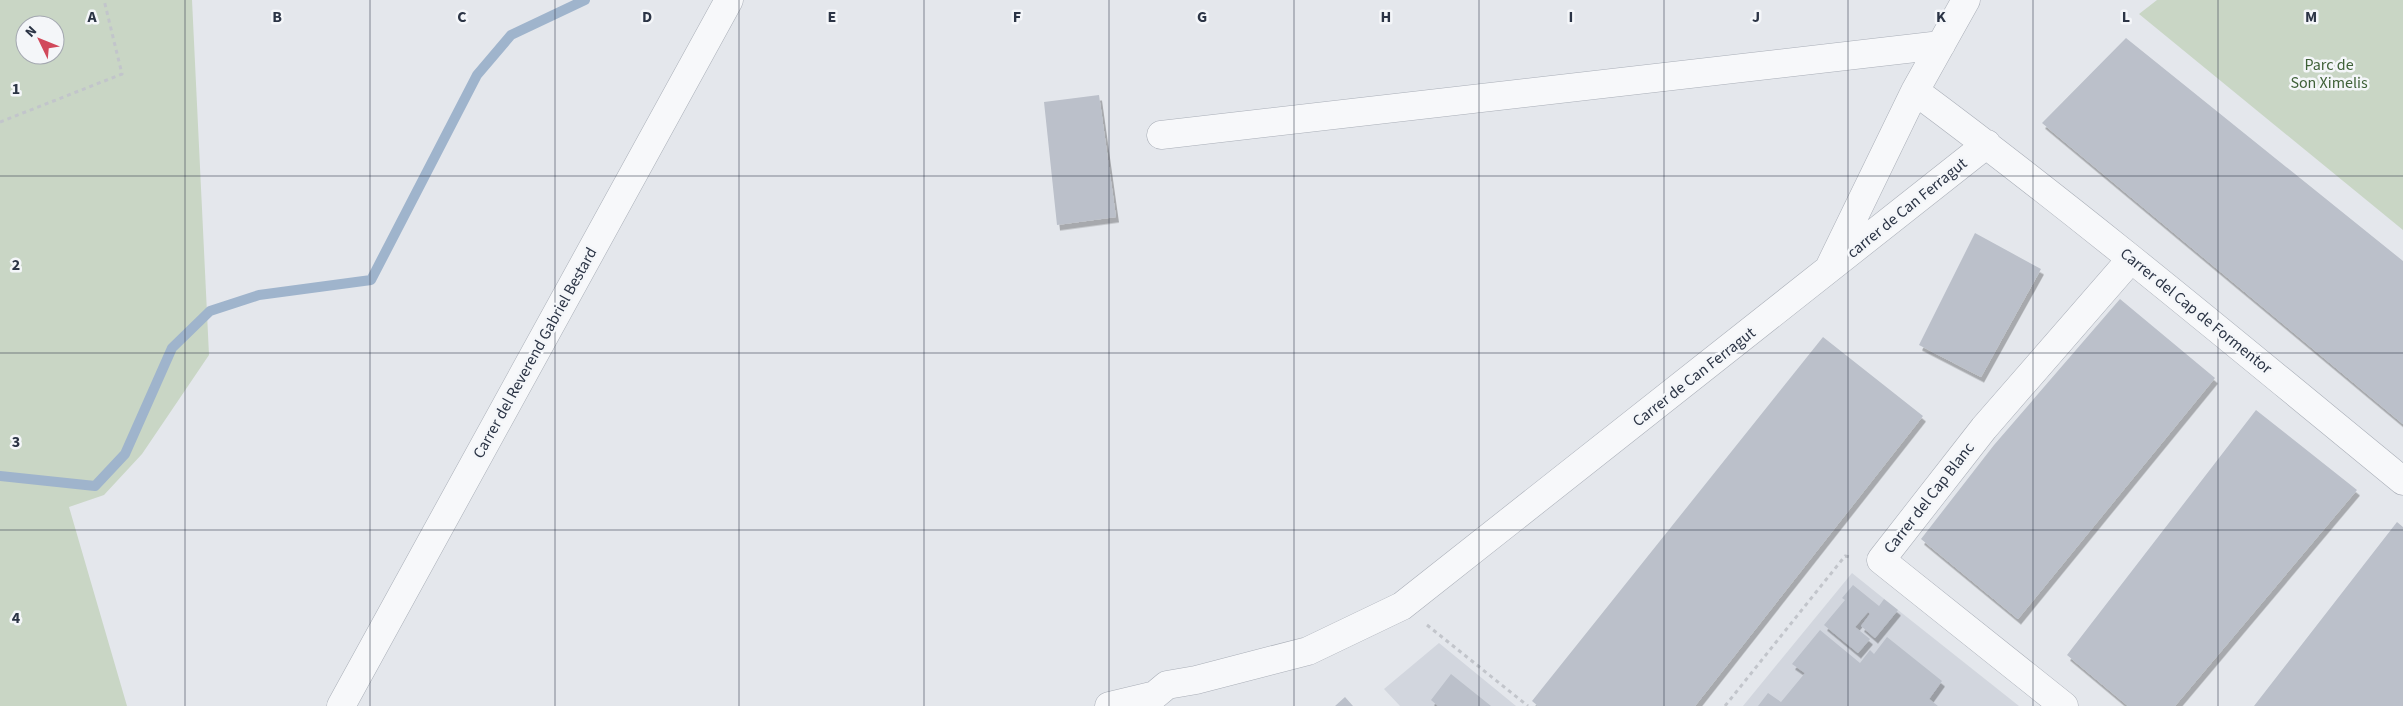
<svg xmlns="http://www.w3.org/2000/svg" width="2403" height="706" font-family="'Source Sans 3',sans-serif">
<defs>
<filter id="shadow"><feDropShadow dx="3" dy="5.5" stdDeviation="0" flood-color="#0004"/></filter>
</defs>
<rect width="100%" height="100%" fill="#e4e7ec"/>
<path fill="#d2d6de" d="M1852 573 1898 610 2019 706H1743Z
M1439 643 1516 706H1400L1384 689Z"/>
<path fill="#c9d6c5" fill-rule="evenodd" d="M0 0H192L209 355 142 454 104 495 69 507 127 706H0ZM25 25H55V55H25Z
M2157 0H2403V230L2139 14Z"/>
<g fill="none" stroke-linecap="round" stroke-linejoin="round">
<path stroke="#9fb4cc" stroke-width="10" d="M0 476 95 486 125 454 172 348 210 311 259 295 371 280 477 75 511 35 585 0"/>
</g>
<path fill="#bbc0ca" filter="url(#shadow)" d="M2126 38 2403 261V424L2042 123Z
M1099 95 1116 217 1057 225 1044 102Z
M1975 233 2041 269 1981 377 1919 345Z
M2120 299 2215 378 2018 619 1921 539 1994 445Z
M1823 337 1923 416 1695 706H1538L1532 701Z
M2256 410 2357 490 2175 706H2128L2067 655Z
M2397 522 2403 527V706H2254Z
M1853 585 1879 606 1884 599 1898 610 1875 638 1861 626 1870 614 1868 612 1855 627 1870 639 1858 653 1824 625 1845 600 1842 598Z
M1820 630 1860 663 1870 650 1874 654 1887 637 1942 681 1929 699 1938 706H1758L1768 693 1781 702 1805 673 1792 664Z
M1451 674 1491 706H1438L1431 700Z
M1345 697 1353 706H1335Z"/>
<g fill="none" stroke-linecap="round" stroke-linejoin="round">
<g stroke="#a9aeb7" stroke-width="29">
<path id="minor" d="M1915 91C2082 215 2242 349 2403 481
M1161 135 1941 45
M1830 266 1915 91 1966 0
M341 706 729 0
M1109 706 1155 695 1167 685 1196 680 1308 651 1402 606 1987 144
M2064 706 1881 560 1984 428 2131 259"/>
</g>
<path stroke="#c2c5cb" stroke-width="3" stroke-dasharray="4 4" stroke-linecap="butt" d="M0 122 122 74 104 0
M1427 625 1528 706
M1725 706 1845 556 1850 557"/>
<use href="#minor" stroke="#f7f8fa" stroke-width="28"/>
</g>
<path fill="none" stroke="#2b3445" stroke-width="1" stroke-opacity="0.55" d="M185 0V706M370 0V706M555 0V706M739 0V706M924 0V706M1109 0V706M1294 0V706M1479 0V706M1664 0V706M1848 0V706M2033 0V706M2218 0V706M0 176H2403M0 353H2403M0 530H2403"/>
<g text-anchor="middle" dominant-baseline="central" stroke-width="5" stroke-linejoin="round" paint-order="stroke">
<g font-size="16" fill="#3f6138" stroke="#f4f6f9">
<text x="2329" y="65">Parc de<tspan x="2329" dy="18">Son Ximelis</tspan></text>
</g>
<g font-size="16" fill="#2b3445" stroke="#f4f6f9">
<text transform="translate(1907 208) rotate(-39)">carrer de Can Ferragut</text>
<text transform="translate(2196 311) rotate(39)">Carrer del Cap de Formentor</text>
<text transform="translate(535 353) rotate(-61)">Carrer del Reverend Gabriel Bestard</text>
<text transform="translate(1694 377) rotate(-38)">Carrer de Can Ferragut</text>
<text transform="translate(1929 498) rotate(-52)">Carrer del Cap Blanc</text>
</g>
</g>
<g font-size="16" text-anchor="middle" font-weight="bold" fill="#2b3445" stroke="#f4f6f9" stroke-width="5" stroke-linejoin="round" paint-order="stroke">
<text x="92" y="22">A</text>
<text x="277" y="22">B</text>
<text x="462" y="22">C</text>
<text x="647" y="22">D</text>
<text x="832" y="22">E</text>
<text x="1017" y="22">F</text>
<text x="1202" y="22">G</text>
<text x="1386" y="22">H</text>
<text x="1571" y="22">I</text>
<text x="1756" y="22">J</text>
<text x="1941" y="22">K</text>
<text x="2126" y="22">L</text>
<text x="2311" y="22">M</text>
<text x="16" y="94">1</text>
<text x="16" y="270">2</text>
<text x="16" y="447">3</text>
<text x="16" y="623">4</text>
</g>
<g transform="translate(40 40) rotate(313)"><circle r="24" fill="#f4f6f9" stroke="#a4a8b1"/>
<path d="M0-4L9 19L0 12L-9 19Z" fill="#d1495b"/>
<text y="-8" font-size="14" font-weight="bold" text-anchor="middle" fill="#2b3445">N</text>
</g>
</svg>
